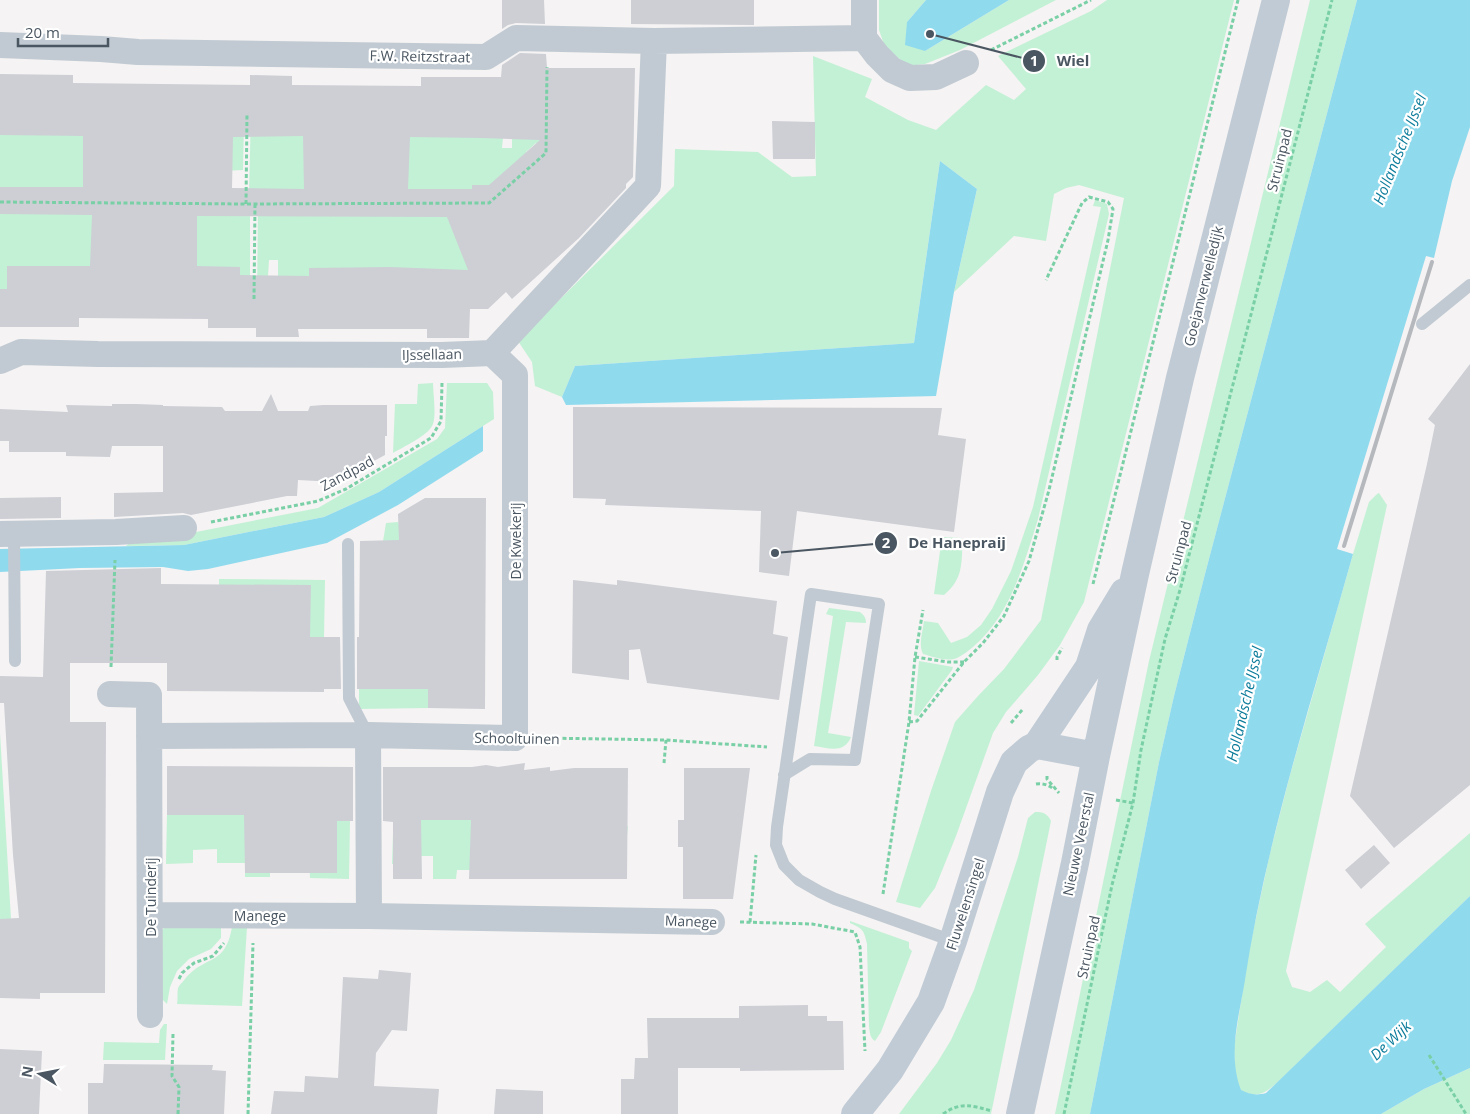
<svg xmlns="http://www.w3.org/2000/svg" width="1470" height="1114" font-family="'Open Sans',sans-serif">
<rect width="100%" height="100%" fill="#f5f3f3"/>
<path fill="#c3f1d5" d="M879 0H926L907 22 925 51 1009 0H1056L960 50 925 64 908 66 885 47 879 30Z
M1107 0H1234L1084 602 1060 645 1038 675 1006 712 993 733 956 836 935 888 920 908 896 902 931 791 955 722 978 696 1004 669 1041 620 1124 198 1079 185 1066 188 1054 194 1046 241 1014 236 954 292 977 189 940 161 914 343 575 366 562 397 535 386 532 362 518 341 674 186 675 149 758 152 792 177 816 176 813 56 872 79 865 97 908 120 936 130 986 85 1014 100 1026 89 998 56 1091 11Z
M1310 0H1357L1205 574 1174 696 1159 762 1090 1114H1055L1149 661Z
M532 104 542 150 536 143 526 152 532 159 490 185 472 199 313 189 249 193 251 112 409 122 503 138 502 148H512V128Z
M0 111 244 121 243 170 222 171V188L0 187Z
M1095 200 1107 204 1109 214 1038 519C1024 564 1010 616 973 647 968 651 963 655 957 658 947 662 933 657 923 654 918 644 923 631 924 621L938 623 951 643 967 637 981 625 992 609 1011 571 1033 507 1101 207 1093 206Z
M258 207 450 217 480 279 331 268H311V291L278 277V260H269L268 276 257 300Z
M0 214H250V291L90 281 0 290Z
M433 383C433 393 437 418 432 426 427 436 403 447 393 453L395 404H417L418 384Z
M447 383H487L493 392 494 419 379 492 324 517 184 545 126 546 132 541 145 542 318 508 437 439 445 428Z
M1379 493 1387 505 1286 971 1292 987 1310 992 1327 980 1340 992 1386 947 1365 924 1470 833V896L1281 1079C1266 1092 1260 1100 1240 1090L1235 1074 1234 1048 1248 955 1270 853 1290 775 1353 554 1369 502 1377 494Z
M398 522 428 592V708L359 709V688L386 523Z
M942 537 961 538C963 544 962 549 962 555 961 573 958 583 944 595L934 594Z
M219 579 325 580 324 637H271L219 608Z
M829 608 860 612C864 615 866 618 866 623L846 622 828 733 851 737C844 754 829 748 814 746L833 616 826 614Z
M919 661 953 667 952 670 918 716 914 715Z
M0 733 11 919H0Z
M1035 812C1043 812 1047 813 1051 821L991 1114H899L937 1063 951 1040 974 990 1018 857 1028 818Z
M167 815H244L322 821H350L349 879 310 878 309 848 270 863V877H245V873L259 863H217V849L193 850V863L166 864Z
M471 815V825L628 826 625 854 613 870V879H601V870H555V879H537V870H457L456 879H433V856H418V863L392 864 393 833H421V820Z
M850 921 909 942V948L912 951 881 1032 875 1041C870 1038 870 1033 869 1027L867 944C864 930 863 929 850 923Z
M166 926H221V938L211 949 189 959 177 971 170 987 167 1004 160 997 161 931Z
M232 927H247L242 1006 177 1004C178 999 177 993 178 988 179 985 183 982 185 979 206 954 225 967 232 927Z
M164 1024H167L165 1060H103L104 1042 159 1043 160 1030Z
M1470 1068V1114H1381L1424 1089Z"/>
<path fill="#90daee" d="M926 0H1009L925 51 905 45 907 22Z
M1357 0H1470V127L1452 181 1434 258 1426 256 1337 549 1353 554C1313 697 1266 839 1244 986 1238 1020 1228 1056 1241 1090 1249 1094 1256 1096 1266 1093L1470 896V1068L1424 1089 1381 1114H1090L1159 762 1174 696 1205 574Z
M940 161 977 189 954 292 936 396 566 405 562 397 575 366 914 343Z
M483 426V451L398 505 327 543 208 569 188 571 163 567 80 568 0 572V549L184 545 324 517 379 492Z"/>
<path fill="#cdcfd5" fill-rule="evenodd" d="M502 0H544L545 24 516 23 508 25 502 29Z
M631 0H754V25L631 24Z
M520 53 546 54 547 68H635L633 177 626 184V188L579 238 512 299 506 292 488 309H470L469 338H427V329H298L299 337H256V328H208V319L79 318V327H0V289H7V266H90L92 215 0 214V187H83V136L0 135V74L73 75V83L250 85V75L292 76V85L421 86V77H501L502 65ZM303 136 304 189 232 188 233 137ZM410 137 482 138 540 140 489 185H472V189H408ZM197 216 447 217 468 270 390 267 309 268V276L240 275V267L197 266Z
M772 121 815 122V159H773Z
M1470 364V785L1394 848 1350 796 1427 464 1435 425 1428 419Z
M271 394 278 411H308L310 406 323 405H387V436H385V455L335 482 298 480 297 496H287L191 515 183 513 114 517V493L163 492V446H112L110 457 66 456V452H9V441H0V409L68 412 66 405 112 406V404H136L163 405V406L222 407 225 411H262Z
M573 407 942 408 938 435 966 439 954 532 797 511 789 576 759 572 761 511 605 505 606 499 573 498Z
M61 497V518L0 519V498Z
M425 498H486L485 709 428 708V689H357V637H359L360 541 399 540 398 514Z
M161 568V584L311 585 310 637H340L341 689H324V692L167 691V663H70V722H106L105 993H40V999L0 998V919L19 918 13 855 4 703H0V676L43 677 46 571Z
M573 580 617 585V580L777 601 773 634 788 637 779 700 647 683 640 649 629 650V680L572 673Z
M525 763 524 770 550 767V771L574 768H628L627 879H469L471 820H421L422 879H393V822L383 821V767H472L486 765 498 767Z
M167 766 353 767V821H337V873H245L244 815H167Z
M684 768H750L733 899H683V847H678V820H684Z
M1374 845 1390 863 1361 889 1345 870Z
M379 970 411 973 407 1031 392 1030 376 1053 374 1086 439 1089 437 1114H271L274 1091 304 1092 305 1076 338 1078 343 977 378 979Z
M808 1005V1016H827V1021H843L844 1070 740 1071V1068H678V1114H621V1079H634L635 1058H648L647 1018H739V1006Z
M0 1049 42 1051 39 1114H0Z
M104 1064 213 1065 212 1070 226 1071 224 1114H88V1083H103Z
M496 1089 543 1091V1114H494Z"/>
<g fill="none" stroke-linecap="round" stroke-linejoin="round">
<path stroke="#7ad0a6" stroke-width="3" stroke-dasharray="4 2.5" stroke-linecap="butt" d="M991 50 1091 0
M0 202 246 204 489 203 546 153 547 67
M246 204 247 113
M254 299 255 204
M211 522 318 501 346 489 431 438 441 421 442 383
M1093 584 1238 0
M915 657 948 662H964
M1057 660V657L1062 648
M111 667 115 560
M909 722 917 721 964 662 983 643 1004 616 1029 561 1049 490 1108 240 1113 209 1108 202 1089 197 1082 203 1046 280
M1011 723 1023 709
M543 738 666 740 767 747
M664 763 666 740
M1047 776V779L1059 793
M1036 784C1043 783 1048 785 1054 789
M1116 800 1133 803
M883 894 909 722 915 657 923 610
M740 922 812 924 855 932 860 947 865 1051
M750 922 756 855
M179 979 182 973 194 963 213 956 224 943
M173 1034 172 1076 179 1087 178 1114
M1429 1055 1466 1114
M248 1114 253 943
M943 1114C961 1101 973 1106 992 1111
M1064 1114 1112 885 1133 803 1141 750 1165 639 1180 590 1332 0"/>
<path stroke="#c1cad2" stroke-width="12" d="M1422 324 1470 285
M14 534 15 661
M348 544 349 698 368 735
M784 775 810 759 855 760 879 604 811 594 777 827 776 845 784 865 799 880 820 892 835 899 953 941"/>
<path stroke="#c1cad2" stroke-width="26" d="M864 38V0
M0 45 101 49 138 52 486 57 516 38 654 41 864 38 877 55 892 70 910 78 936 77 966 63
M0 361 21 352 98 354 442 355 492 353 648 186 654 41
M0 534 116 532 184 528
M110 694 149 695 150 1015
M368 735 369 916
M149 736 368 735 515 738V375L492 353
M150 915 369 916 712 922"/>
<path stroke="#c1cbd6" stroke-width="28" d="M1037 745 1089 667 1101 630 1124 592
M855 1114 890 1070 931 1002 953 941 1000 792 1014 762 1029 749 1037 745 1096 756
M1020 1114 1075 863 1096 756 1135 574 1180 378 1276 0"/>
<path stroke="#b5b8bd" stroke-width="4" d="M1344 546 1432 262"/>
</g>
<g text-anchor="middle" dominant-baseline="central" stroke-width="4.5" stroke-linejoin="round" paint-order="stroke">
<g font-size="14" fill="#4a5661" stroke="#fff">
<text transform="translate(420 56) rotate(1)">F.W. Reitzstraat</text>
<text transform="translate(1279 160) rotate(-76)">Struinpad</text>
<text transform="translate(1203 286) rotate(-76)">Goejanverwelledijk</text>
<text transform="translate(432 354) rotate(-1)">IJssellaan</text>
<text transform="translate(347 473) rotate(-28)">Zandpad</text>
<text transform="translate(515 541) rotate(-90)">De Kwekerij</text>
<text transform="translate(1178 552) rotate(-75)">Struinpad</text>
<text transform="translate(517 738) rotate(1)">Schooltuinen</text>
<text transform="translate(1078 844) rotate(-78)">Nieuwe Veerstal</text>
<text transform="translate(150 897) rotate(-90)">De Tuinderij</text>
<text transform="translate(965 904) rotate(-72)">Fluwelensingel</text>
<text x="260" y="915">Manege</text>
<text transform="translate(691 921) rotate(2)">Manege</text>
<text transform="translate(1088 947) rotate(-78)">Struinpad</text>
</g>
<g font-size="15" font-style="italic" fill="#0c7c9b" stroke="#fff">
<text transform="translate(1399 149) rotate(-68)">Hollandsche IJssel</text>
<text transform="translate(1244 704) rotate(-77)">Hollandsche IJssel</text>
<text transform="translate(1390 1040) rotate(-43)">De Wijk</text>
</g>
</g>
<path fill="none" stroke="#4a5661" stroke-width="2" d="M930 34L1034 61M775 553L886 543"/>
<g fill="#4a5661" stroke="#fff" stroke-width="2">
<circle cx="930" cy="34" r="5"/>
<circle cx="775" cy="553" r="5"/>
<circle cx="1034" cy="61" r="12"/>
<circle cx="886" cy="543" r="12"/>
</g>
<g font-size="15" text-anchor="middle" font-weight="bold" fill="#fff">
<text x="1034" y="66">1</text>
<text x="886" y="548">2</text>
</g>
<g font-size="15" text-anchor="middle" font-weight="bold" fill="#4a5661" stroke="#fff" stroke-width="4.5" stroke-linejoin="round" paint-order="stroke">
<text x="1073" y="66">Wiel</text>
<text x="957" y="548">De Hanepraij</text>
</g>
<g transform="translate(40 1074) rotate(280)" stroke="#ffffff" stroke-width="4" paint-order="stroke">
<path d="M0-4L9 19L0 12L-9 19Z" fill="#4a5661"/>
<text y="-8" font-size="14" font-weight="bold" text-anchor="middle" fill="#4a5661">N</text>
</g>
<path d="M18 38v8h90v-8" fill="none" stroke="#4a5661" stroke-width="2.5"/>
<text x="25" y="38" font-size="15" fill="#4a5661" stroke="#ffffff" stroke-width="4" paint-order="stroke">20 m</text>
</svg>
